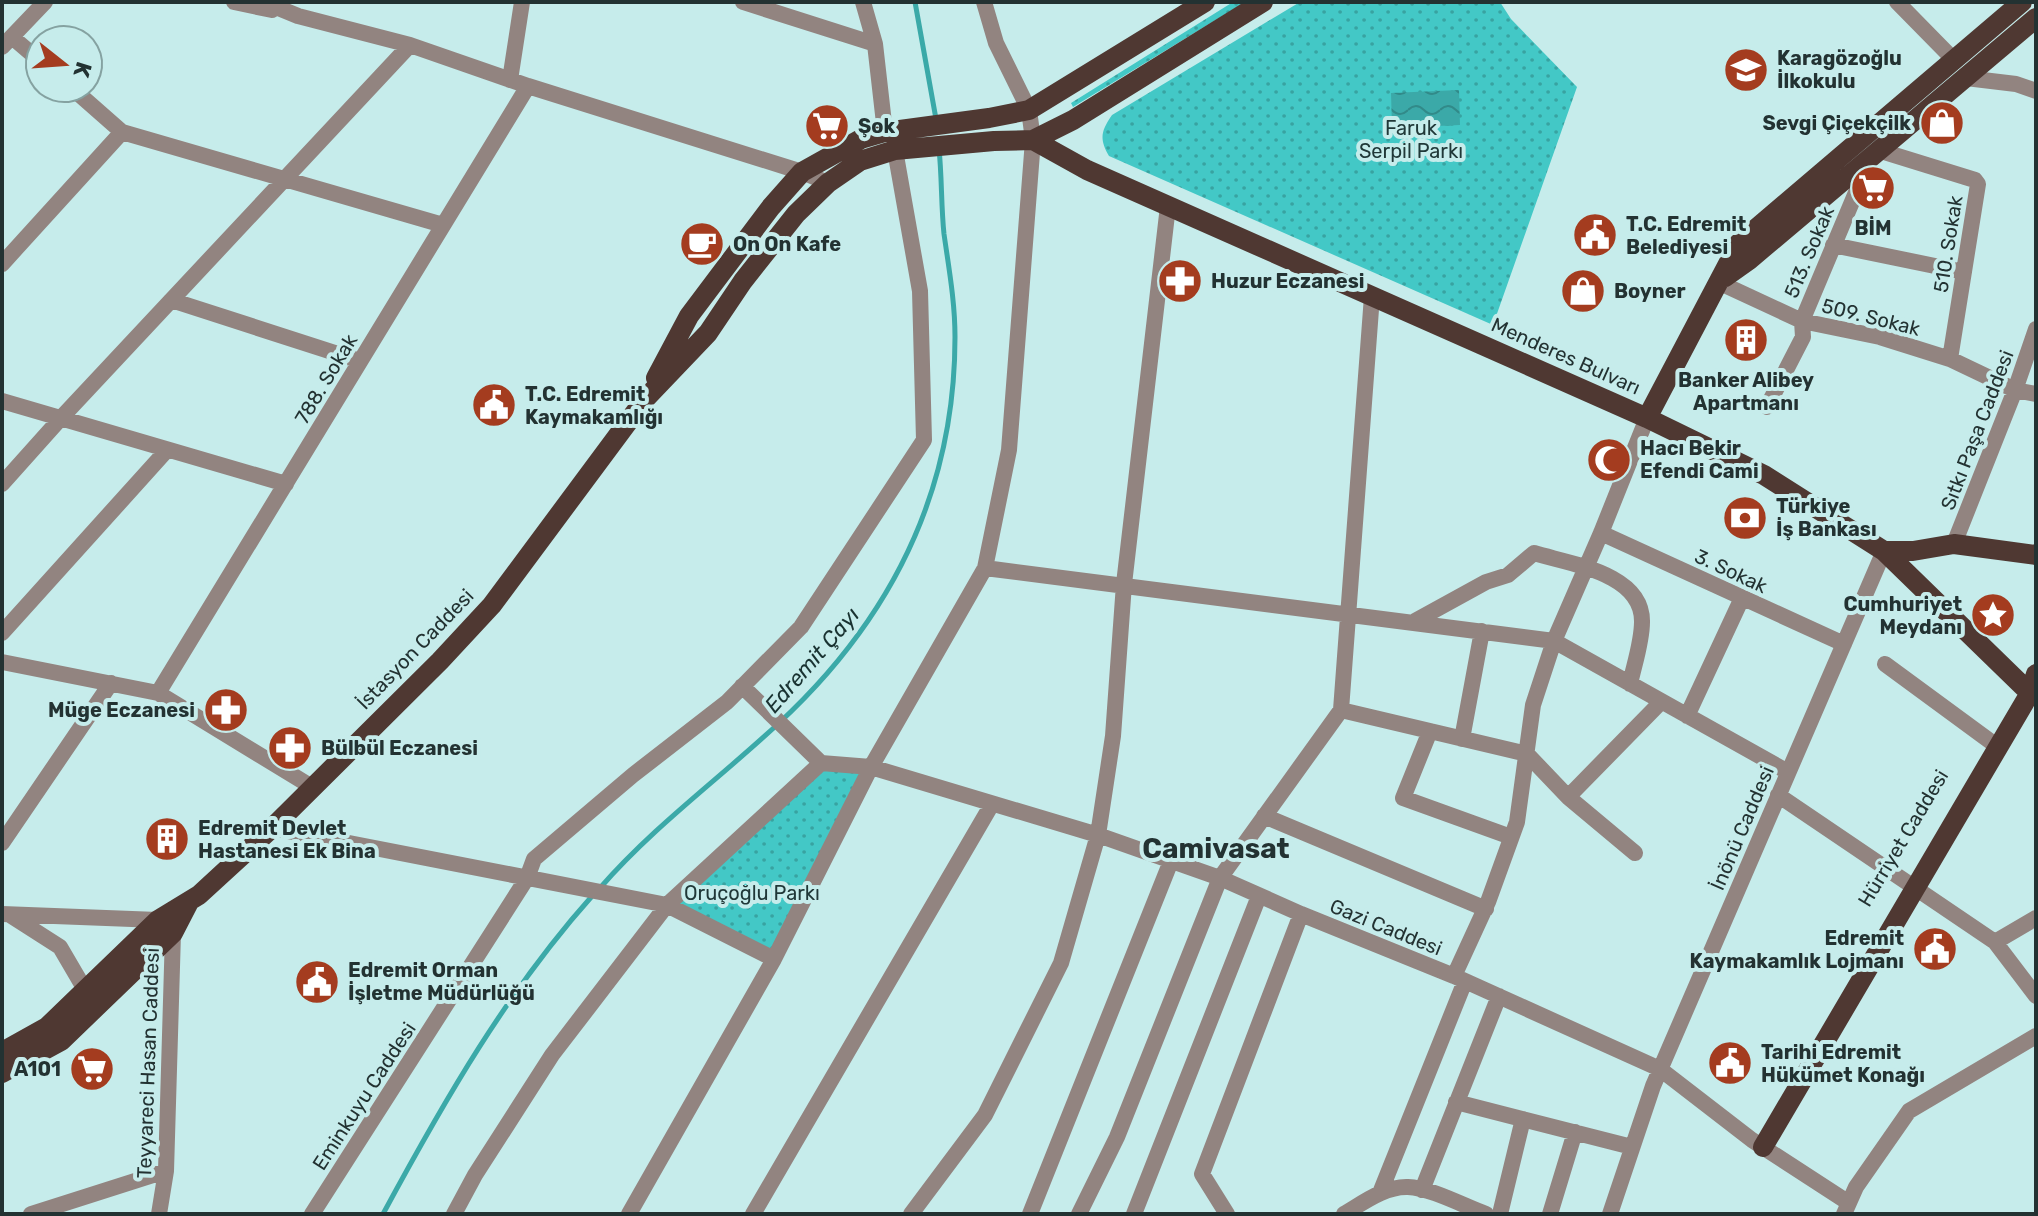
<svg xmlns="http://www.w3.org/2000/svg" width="2038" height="1216" font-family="Rubik,sans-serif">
<defs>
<pattern id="grass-dots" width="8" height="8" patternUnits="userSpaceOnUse" patternTransform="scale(2)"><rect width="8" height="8" fill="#43c8c6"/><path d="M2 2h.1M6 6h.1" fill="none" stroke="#38a3a1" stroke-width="1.8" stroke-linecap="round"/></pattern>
<pattern id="water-waves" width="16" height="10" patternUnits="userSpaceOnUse" patternTransform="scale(2)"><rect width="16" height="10" fill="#3ba9a8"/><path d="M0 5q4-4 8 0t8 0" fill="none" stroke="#318a89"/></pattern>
</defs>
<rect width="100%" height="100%" fill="#c6eceb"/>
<path fill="url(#grass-dots)" d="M1233 2H1245L1073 107 1071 103Z
M1300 2H1500L1511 19 1577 87 1493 325 1109 156C1099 139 1101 131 1112 115Z
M821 763 871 767 774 959 667 905Z"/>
<path fill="url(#water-waves)" d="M1459 90 1460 125 1392 128 1391 93Z"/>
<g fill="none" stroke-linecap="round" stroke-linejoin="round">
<path stroke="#3ba9a8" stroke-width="5" d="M915 2 936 119
M600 888C654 826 719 779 779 723 891 619 955 492 955 337 955 302 949 269 944 234 941 206 942 177 939 149
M383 1214C444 1101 507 991 593 895"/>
<path stroke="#928480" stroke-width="16" d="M234 2 272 10
M264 2 298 16 410 45 528 86 802 172 828 183
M743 2 875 44
M863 2 875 44 885 132
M1897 2 1955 61
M12 37 40 61
M2 47 45 2
M1966 78 2016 84 2036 91
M510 80 522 2
M72 88 122 132 443 225
M1878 150 1975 180 1978 184 1950 359
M1833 245 1964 272
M2 264 122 132
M1718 282 1802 321 1880 337 1950 359 2015 390 2036 394
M171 300 360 361
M2 401 286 484
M1767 407 1803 337 1802 321 1870 159
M2 484 61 418 410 45
M1601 533 1844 644
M1954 544 2015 390 2036 329
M985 568 1554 641 1788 772
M1415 621 1486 582 1508 575 1534 553C1570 564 1643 573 1642 622 1642 642 1634 665 1630 684
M2 633 167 450
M2 662 158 693 312 787
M1885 664 1998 747
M742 686 821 763
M158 693 528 86
M1341 710 1527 754 1568 797 1635 853
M1687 716 1742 598
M1430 731 1403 798 1511 837
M1462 739 1482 631
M1778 795 1995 942 2036 996
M1568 797 1661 702
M1264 816 1486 909
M272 828 667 905 774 959
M2 843 111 683
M2 914 158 920 173 933 166 1171 159 1214
M10 915 60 947 91 1000
M1995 942 2036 918
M1454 976 1488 902 1517 822 1533 705 1554 641 1601 533 1647 418
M1456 1102 1632 1147
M1422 1190 1499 996
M1380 1193 1465 981
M31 1214 166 1171
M312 1214 527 878 534 859 633 775 727 702 801 627 924 440 920 291 895 150
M454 1214 475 1175 552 1055 667 905 821 763 871 767 1098 835 1220 878 1301 914 1454 976 1660 1069 1752 1140 1849 1203
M629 1214 774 959 871 767 985 568 1009 450 1033 140 1029 110 996 43 984 2
M753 1214 992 804
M911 1214 985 1115 1061 963 1098 835 1113 736 1124 584 1168 206
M1030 1214 1171 861
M1079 1214 1117 1137 1220 878 1341 710 1372 296
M1134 1214 1259 896
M1227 1214 1202 1174 1301 914
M1344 1214C1363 1203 1385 1186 1408 1187 1431 1188 1464 1206 1486 1214
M1500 1214 1523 1119
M1550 1214 1575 1132
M1610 1214 1653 1086 1884 551
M1844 1214 1856 1187 1909 1111 2036 1036"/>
<path stroke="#4f3832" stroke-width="20" d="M1033 140 1087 170 1647 418 1764 475 1884 551 2030 693
M1725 277 1749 260 2036 18
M656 378 689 316 771 207 802 172 861 139 885 132 989 118 1029 110 1205 2
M1647 418 1739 243 2022 2
M1884 551H1913L1954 544 2036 555
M2 1052 47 1027 158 920 199 895 272 828 440 661 492 605 645 399 708 333 743 281 796 214 828 183 860 161 895 150 994 141 1033 140 1073 120 1263 2
M2 1073 61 1041 173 933 188 904
M1763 1147 2030 693 2036 674"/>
</g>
<defs>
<g id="school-disc" transform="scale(2.3)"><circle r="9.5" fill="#a43c1f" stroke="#c6eceb"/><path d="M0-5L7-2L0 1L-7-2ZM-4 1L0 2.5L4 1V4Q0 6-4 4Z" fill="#fff"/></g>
<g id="shop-disc" transform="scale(2.3)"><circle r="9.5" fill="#a43c1f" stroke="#c6eceb"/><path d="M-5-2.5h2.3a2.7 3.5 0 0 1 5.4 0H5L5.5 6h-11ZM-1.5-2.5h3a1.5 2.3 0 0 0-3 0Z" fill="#fff"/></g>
<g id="supermarket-disc" transform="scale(2.3)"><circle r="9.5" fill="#a43c1f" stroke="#c6eceb"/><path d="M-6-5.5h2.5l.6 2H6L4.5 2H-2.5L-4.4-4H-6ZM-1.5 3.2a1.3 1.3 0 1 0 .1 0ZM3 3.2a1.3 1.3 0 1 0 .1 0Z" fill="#fff"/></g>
<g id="civic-disc" transform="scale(2.3)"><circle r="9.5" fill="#a43c1f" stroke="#c6eceb"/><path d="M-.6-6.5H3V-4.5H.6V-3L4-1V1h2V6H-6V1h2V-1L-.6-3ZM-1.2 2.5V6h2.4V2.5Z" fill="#fff"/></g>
<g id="cafe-disc" transform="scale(2.3)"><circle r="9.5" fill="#a43c1f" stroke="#c6eceb"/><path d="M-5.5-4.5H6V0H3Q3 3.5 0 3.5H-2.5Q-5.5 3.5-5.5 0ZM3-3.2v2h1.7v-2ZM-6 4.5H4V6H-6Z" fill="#fff"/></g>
<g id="pharmacy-disc" transform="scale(2.3)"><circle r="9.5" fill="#a43c1f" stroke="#c6eceb"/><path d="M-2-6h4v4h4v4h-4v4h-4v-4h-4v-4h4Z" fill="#fff"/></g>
<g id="building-disc" transform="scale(2.3)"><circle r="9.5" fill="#a43c1f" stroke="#c6eceb"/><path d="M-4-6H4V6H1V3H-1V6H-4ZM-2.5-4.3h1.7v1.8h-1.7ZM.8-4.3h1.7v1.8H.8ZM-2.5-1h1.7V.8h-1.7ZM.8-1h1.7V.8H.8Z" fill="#fff"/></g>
<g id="mosque-disc" transform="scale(2.3)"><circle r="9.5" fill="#a43c1f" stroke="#c6eceb"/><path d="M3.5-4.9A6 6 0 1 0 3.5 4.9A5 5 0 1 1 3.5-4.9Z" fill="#fff"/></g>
<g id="bank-disc" transform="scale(2.3)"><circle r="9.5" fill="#a43c1f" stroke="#c6eceb"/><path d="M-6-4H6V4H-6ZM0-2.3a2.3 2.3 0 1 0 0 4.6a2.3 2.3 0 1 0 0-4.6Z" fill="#fff"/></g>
<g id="sight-disc" transform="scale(2.3)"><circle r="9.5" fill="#a43c1f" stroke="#c6eceb"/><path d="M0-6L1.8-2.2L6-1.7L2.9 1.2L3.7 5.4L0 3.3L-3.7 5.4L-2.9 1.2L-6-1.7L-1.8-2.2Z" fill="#fff"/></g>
</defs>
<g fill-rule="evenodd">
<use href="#school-disc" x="1746" y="70"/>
<use href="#shop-disc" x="1942" y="123"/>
<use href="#supermarket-disc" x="827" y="126"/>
<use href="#supermarket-disc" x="1873" y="188"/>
<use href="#civic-disc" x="1595" y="235"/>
<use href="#cafe-disc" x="702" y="244"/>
<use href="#pharmacy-disc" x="1180" y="281"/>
<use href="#shop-disc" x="1583" y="291"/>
<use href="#building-disc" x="1746" y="340"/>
<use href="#civic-disc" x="494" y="405"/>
<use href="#mosque-disc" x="1609" y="460"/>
<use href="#bank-disc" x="1745" y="518"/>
<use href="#sight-disc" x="1993" y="615"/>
<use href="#pharmacy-disc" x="226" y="710"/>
<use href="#pharmacy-disc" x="290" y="748"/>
<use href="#building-disc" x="167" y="839"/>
<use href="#civic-disc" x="1935" y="949"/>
<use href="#civic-disc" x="317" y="982"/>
<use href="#civic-disc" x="1730" y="1063"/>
<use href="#supermarket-disc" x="92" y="1069"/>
</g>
<g text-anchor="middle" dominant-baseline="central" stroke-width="8" stroke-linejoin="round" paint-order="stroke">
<g font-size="20" font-weight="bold" fill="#233232" stroke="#c6eceb" text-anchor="start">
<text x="1777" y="58">Karagözoğlu<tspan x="1777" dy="23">İlkokulu</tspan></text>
<text x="1911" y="123" text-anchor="end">Sevgi Çiçekçilk</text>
<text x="858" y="126">Şok</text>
<text x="1626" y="224">T.C. Edremit<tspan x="1626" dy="23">Belediyesi</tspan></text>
<text x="1873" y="228" text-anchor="middle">BİM</text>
<text x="733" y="244">On On Kafe</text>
<text x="1211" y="281">Huzur Eczanesi</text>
<text x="1614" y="291">Boyner</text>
<text x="1746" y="380" text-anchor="middle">Banker Alibey<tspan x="1746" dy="23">Apartmanı</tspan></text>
<text x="525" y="394">T.C. Edremit<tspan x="525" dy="23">Kaymakamlığı</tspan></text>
<text x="1640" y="448">Hacı Bekir<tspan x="1640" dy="23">Efendi Cami</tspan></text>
<text x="1776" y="506">Türkiye<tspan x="1776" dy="23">İş Bankası</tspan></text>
<text x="1962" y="604" text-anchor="end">Cumhuriyet<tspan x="1962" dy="23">Meydanı</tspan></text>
<text x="195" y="710" text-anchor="end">Müge Eczanesi</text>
<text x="321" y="748">Bülbül Eczanesi</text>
<text x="198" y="828">Edremit Devlet<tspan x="198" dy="23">Hastanesi Ek Bina</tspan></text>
<text x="1904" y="938" text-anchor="end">Edremit<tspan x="1904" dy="23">Kaymakamlık Lojmanı</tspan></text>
<text x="348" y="970">Edremit Orman<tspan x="348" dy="23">İşletme Müdürlüğü</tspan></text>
<text x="1761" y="1052">Tarihi Edremit<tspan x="1761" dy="23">Hükümet Konağı</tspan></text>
<text x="61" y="1069" text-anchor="end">A101</text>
</g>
<g font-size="20" fill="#203838" stroke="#c6eceb">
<text x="1411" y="128">Faruk<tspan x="1411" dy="23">Serpil Parkı</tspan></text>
<text x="752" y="893">Oruçoğlu Parkı</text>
</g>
<g font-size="20" fill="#233232" stroke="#c6eceb">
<text transform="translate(1948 244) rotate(-81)">510. Sokak</text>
<text transform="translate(1809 252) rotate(-67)">513. Sokak</text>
<text transform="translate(1871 317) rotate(14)">509. Sokak</text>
<text transform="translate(1566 356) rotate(24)">Menderes Bulvarı</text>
<text transform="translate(326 379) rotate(-59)">788. Sokak</text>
<text transform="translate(1977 430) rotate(-69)">Sıtkı Paşa Caddesi</text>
<text transform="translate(1731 571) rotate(25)">3. Sokak</text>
<text transform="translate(415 649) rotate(-46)">İstasyon Caddesi</text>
<text transform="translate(1742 828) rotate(-67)">İnönü Caddesi</text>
<text transform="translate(1903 838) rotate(-59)">Hürriyet Caddesi</text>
<text transform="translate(1386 927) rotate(22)">Gazi Caddesi</text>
<text transform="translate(148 1063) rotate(-88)">Teyyareci Hasan Caddesi</text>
<text transform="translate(364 1096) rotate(-57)">Eminkuyu Caddesi</text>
</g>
<g font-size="22" font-style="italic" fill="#193231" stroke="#c6eceb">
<text transform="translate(812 660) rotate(-49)">Edremit Çayı</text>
</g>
<g font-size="28" font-weight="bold" fill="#233232" stroke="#c6eceb">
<text x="1216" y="848">Camivasat</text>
</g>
</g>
<rect width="2038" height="1216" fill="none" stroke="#233232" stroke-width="8"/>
<g transform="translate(64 64) rotate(107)"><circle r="38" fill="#c6eceb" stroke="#85a2a1" stroke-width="2"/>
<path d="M0-6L14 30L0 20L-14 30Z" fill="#a43c1f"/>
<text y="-12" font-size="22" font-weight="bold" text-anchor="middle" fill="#233232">K</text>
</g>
</svg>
